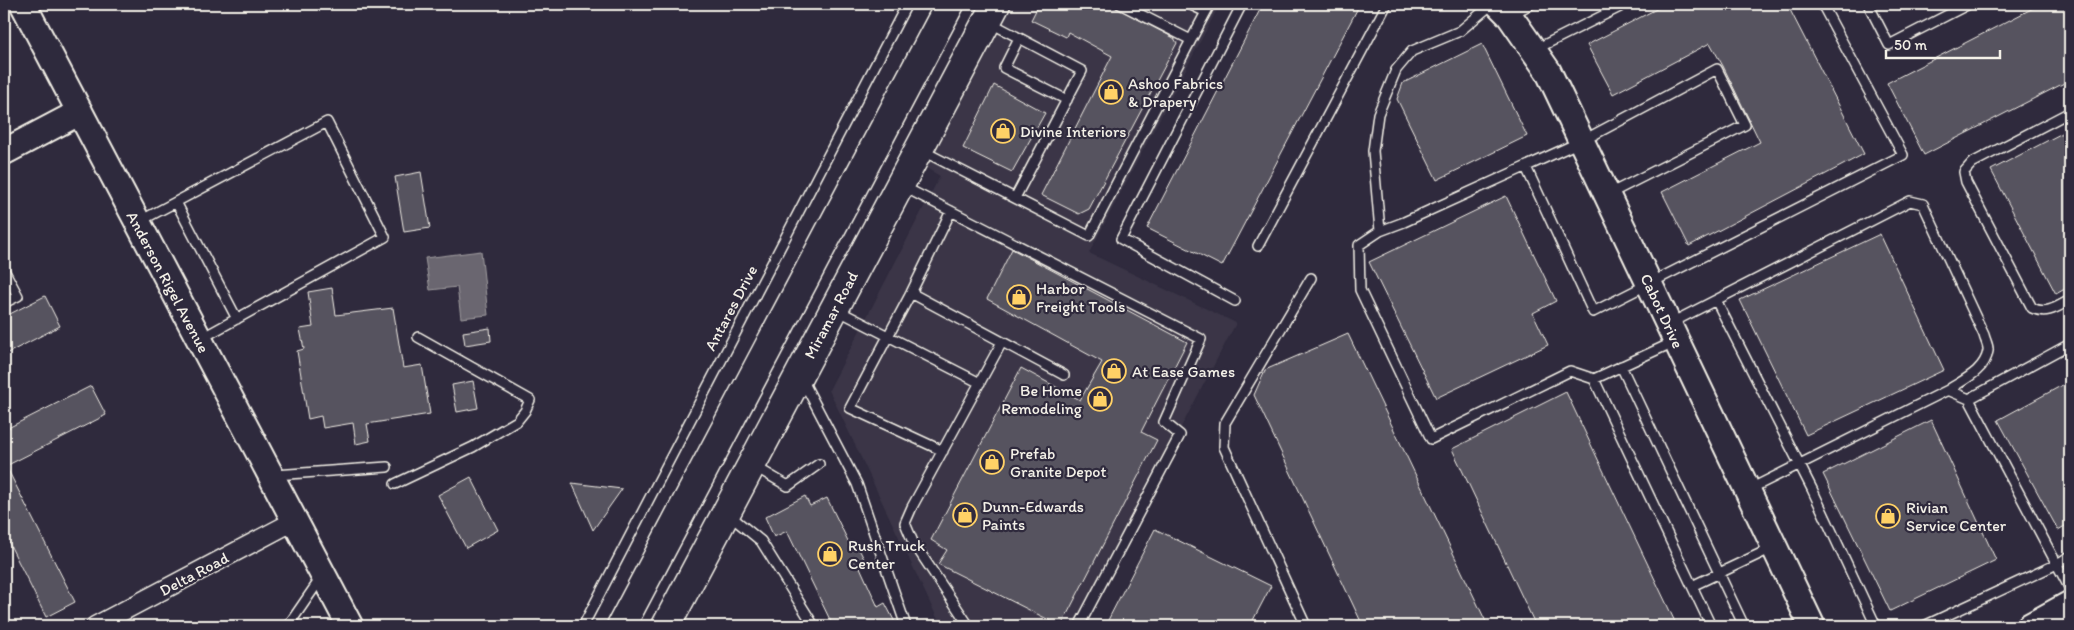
<svg xmlns="http://www.w3.org/2000/svg" width="2074" height="630" font-family="Itim,sans-serif">
<rect width="100%" height="100%" fill="#2f2a3d"/>
<filter id="ink" filterUnits="userSpaceOnUse"><feTurbulence type="fractalNoise" baseFrequency=".02" numOctaves="2"/><feDisplacementMap in="SourceGraphic" scale="10" xChannelSelector="R" yChannelSelector="G"/><feConvolveMatrix kernelMatrix="1 2 1 2 8 2 1 2 1" color-interpolation-filters="sRGB"/></filter>
<g filter="url(#ink)">
<path fill="#3b3647" d="M1008 4H1220L1089 253 1236 323 1076 626H941L829 390 940 176 923 166Z"/>
<path fill="#6a6670" stroke="#a19ea0" d="M481 251 488 315 461 318 457 287 430 290 425 258Z"/>
<path fill="#56525f" stroke="#f4f1e8" d="M1039 4H1109L1174 38 1177 43 1089 209 1079 214 1041 195 1112 56 1068 32 1066 37 1031 20Z
M1263 4H1360L1222 266 1147 228Z
M1666 4H1787L1864 154 1689 246 1662 192 1760 142 1723 66 1710 43 1613 94 1587 45Z
M2041 4H2070V80L1924 155 1887 83Z
M1482 44 1527 136 1437 180 1397 99 1403 83Z
M994 85 1045 113 1012 172 963 148Z
M2070 129V286L2056 294 1991 170Z
M421 172 430 228 404 232 395 177Z
M1506 196 1556 301 1533 313 1548 345 1436 398 1369 262Z
M1880 234 1944 370 1806 435 1740 300Z
M1012 249 1187 342 1141 432 1157 440 1061 626 938 564 947 550 931 540 1021 368 1080 400 1102 362 987 299Z
M332 288 336 315 393 308 403 368 422 365 430 414 367 424 370 441 356 444 353 423 323 428 321 416 308 419 297 351 304 349 300 329 313 327 308 292Z
M45 296 60 326 4 355V317Z
M490 328 491 341 465 345 463 332Z
M1348 334 1488 626H1363L1254 395 1265 370Z
M473 381 478 408 457 412 452 385Z
M2070 381V523L2058 530 1998 420Z
M91 386 106 415 6 466 75 602 46 617 4 533V430Z
M1566 392 1677 626H1536L1452 449Z
M1931 420 1996 560 1890 611 1823 474Z
M471 477 498 530 466 548 438 495Z
M572 483 622 489 593 530Z
M805 496 810 506 827 498 851 547 857 545 865 561 859 565 878 607 885 603 897 626H833L787 531 774 537 765 517Z
M1155 529 1271 586 1250 626H1105Z"/>
<g fill="none" stroke-linecap="round" stroke-linejoin="round">
<g stroke="#f4f1e8" stroke-width="12">
<path id="lane" d="M1189 4 1206 12 1210 4
M1868 4 1889 45 1969 4
M1512 14 1531 4
M989 22 1082 71 1015 198
M1019 38 1004 68 1067 100
M1191 40 1206 12
M1534 50 1626 4
M2070 112 1972 163 1964 172 1966 182 2032 308C2047 315 2057 307 2070 300
M921 150 1089 236 1191 40 1120 4
M1526 167 1593 312 1903 155 1822 4
M902 186 1201 339 1164 422 1180 435 1079 626
M176 202 237 319
M140 221 327 122 385 237 200 339
M1380 231 1373 151 1378 114 1396 70 1412 51 1460 31 1492 4
M1258 246 1387 4
M4 270 18 296 4 303
M911 293 1064 375
M1716 300 1812 489 1876 626
M1235 301 1121 239 1242 4
M837 310 980 383
M1669 324 1910 201 1923 204 1984 335C1985 340 1989 346 1988 351 1985 371 1963 380 1948 390L1748 490
M1676 341 1594 379 1692 586 1772 548
M1621 366 1744 626
M802 379 857 484 906 626
M1594 379 1570 371 1431 439 1360 290 1359 245 1380 231 1404 222 1582 141 1717 69 1745 125 1607 195
M1948 390 1969 399 2070 589
M1969 399 2070 344
M943 451 850 408 911 293 951 211
M754 466 788 486 819 464
M275 475 387 467
M395 484 473 447 517 421 525 411 530 400 418 337
M728 514 761 541 814 626
M1692 586 1711 626
M288 626 321 578
M583 626 907 4
M969 626 913 542 905 523 912 507 1002 342
M1306 626 1224 447 1225 423 1311 278
M1924 626 2057 564 2070 556"/>
</g>
<g stroke="#f4f1e8" stroke-width="21">
<path id="street" d="M95 626 294 521"/>
</g>
<g stroke="#f4f1e8" stroke-width="29">
<path id="secondary" d="M23 4 350 626
M1498 4 1509 15 1548 71 1812 626
M4 152 80 112
M2030 626 2070 604"/>
</g>
<g stroke="#f4f1e8" stroke-width="31">
<path id="primary" d="M621 626 950 4
M666 626 996 4"/>
</g>
<use href="#lane" stroke="#2f2a3d" stroke-width="9"/>
<use href="#street" stroke="#2f2a3d" stroke-width="18"/>
<use href="#secondary" stroke="#2f2a3d" stroke-width="25"/>
<use href="#primary" stroke="#2f2a3d" stroke-width="28"/>
</g>
</g>
<defs>
<g id="shop-ring" transform="scale(1.25)"><circle r="9.5" fill="#2f2a3d" stroke="#ffd166" stroke-width="1.5"/><path d="M-5-2.5h2.3a2.7 3.5 0 0 1 5.4 0H5L5.5 6h-11ZM-1.5-2.5h3a1.5 2.3 0 0 0-3 0Z" fill="#ffd166"/></g>
</defs>
<g fill-rule="evenodd">
<use href="#shop-ring" x="1111" y="92"/>
<use href="#shop-ring" x="1003" y="131"/>
<use href="#shop-ring" x="1019" y="297"/>
<use href="#shop-ring" x="1114" y="371"/>
<use href="#shop-ring" x="1100" y="399"/>
<use href="#shop-ring" x="992" y="462"/>
<use href="#shop-ring" x="965" y="515"/>
<use href="#shop-ring" x="1888" y="516"/>
<use href="#shop-ring" x="830" y="554"/>
</g>
<g text-anchor="middle" dominant-baseline="central" stroke-width="4.5" stroke-linejoin="round" paint-order="stroke">
<g font-size="16" fill="#f4f1e8" stroke="#2f2a3d" text-anchor="start">
<text x="1128" y="83">Ashoo Fabrics<tspan x="1128" dy="18">&amp; Drapery</tspan></text>
<text x="1020" y="131">Divine Interiors</text>
<text x="1036" y="288">Harbor<tspan x="1036" dy="18">Freight Tools</tspan></text>
<text x="1132" y="371">At Ease Games</text>
<text x="1082" y="390" text-anchor="end">Be Home<tspan x="1082" dy="18">Remodeling</tspan></text>
<text x="1010" y="453">Prefab<tspan x="1010" dy="18">Granite Depot</tspan></text>
<text x="982" y="506">Dunn-Edwards<tspan x="982" dy="18">Paints</tspan></text>
<text x="1906" y="507">Rivian<tspan x="1906" dy="18">Service Center</tspan></text>
<text x="848" y="545">Rush Truck<tspan x="848" dy="18">Center</tspan></text>
</g>
<g font-size="16" fill="#f4f1e8" stroke="#2f2a3d">
<text transform="translate(168 282) rotate(62)">Anderson Rigel Avenue</text>
<text transform="translate(731 308) rotate(-62)">Antares Drive</text>
<text transform="translate(1662 311) rotate(65)">Cabot Drive</text>
<text transform="translate(831 315) rotate(-62)">Miramar Road</text>
<text transform="translate(194 574) rotate(-28)">Delta Road</text>
</g>
</g>
<rect width="2074" height="630" fill="none" stroke="#2f2a3d" stroke-width="20"/>
<rect x="10" y="10" width="2054" height="610" fill="none" stroke="#f4f1e8" stroke-width="2" filter="url(#ink)"/>
<path d="M1886 50v8h114v-8" fill="none" stroke="#f4f1e8" stroke-width="2.5"/>
<text x="1894" y="50" font-size="15" fill="#f4f1e8" stroke="#2f2a3d" stroke-width="4" paint-order="stroke">50 m</text>
</svg>
